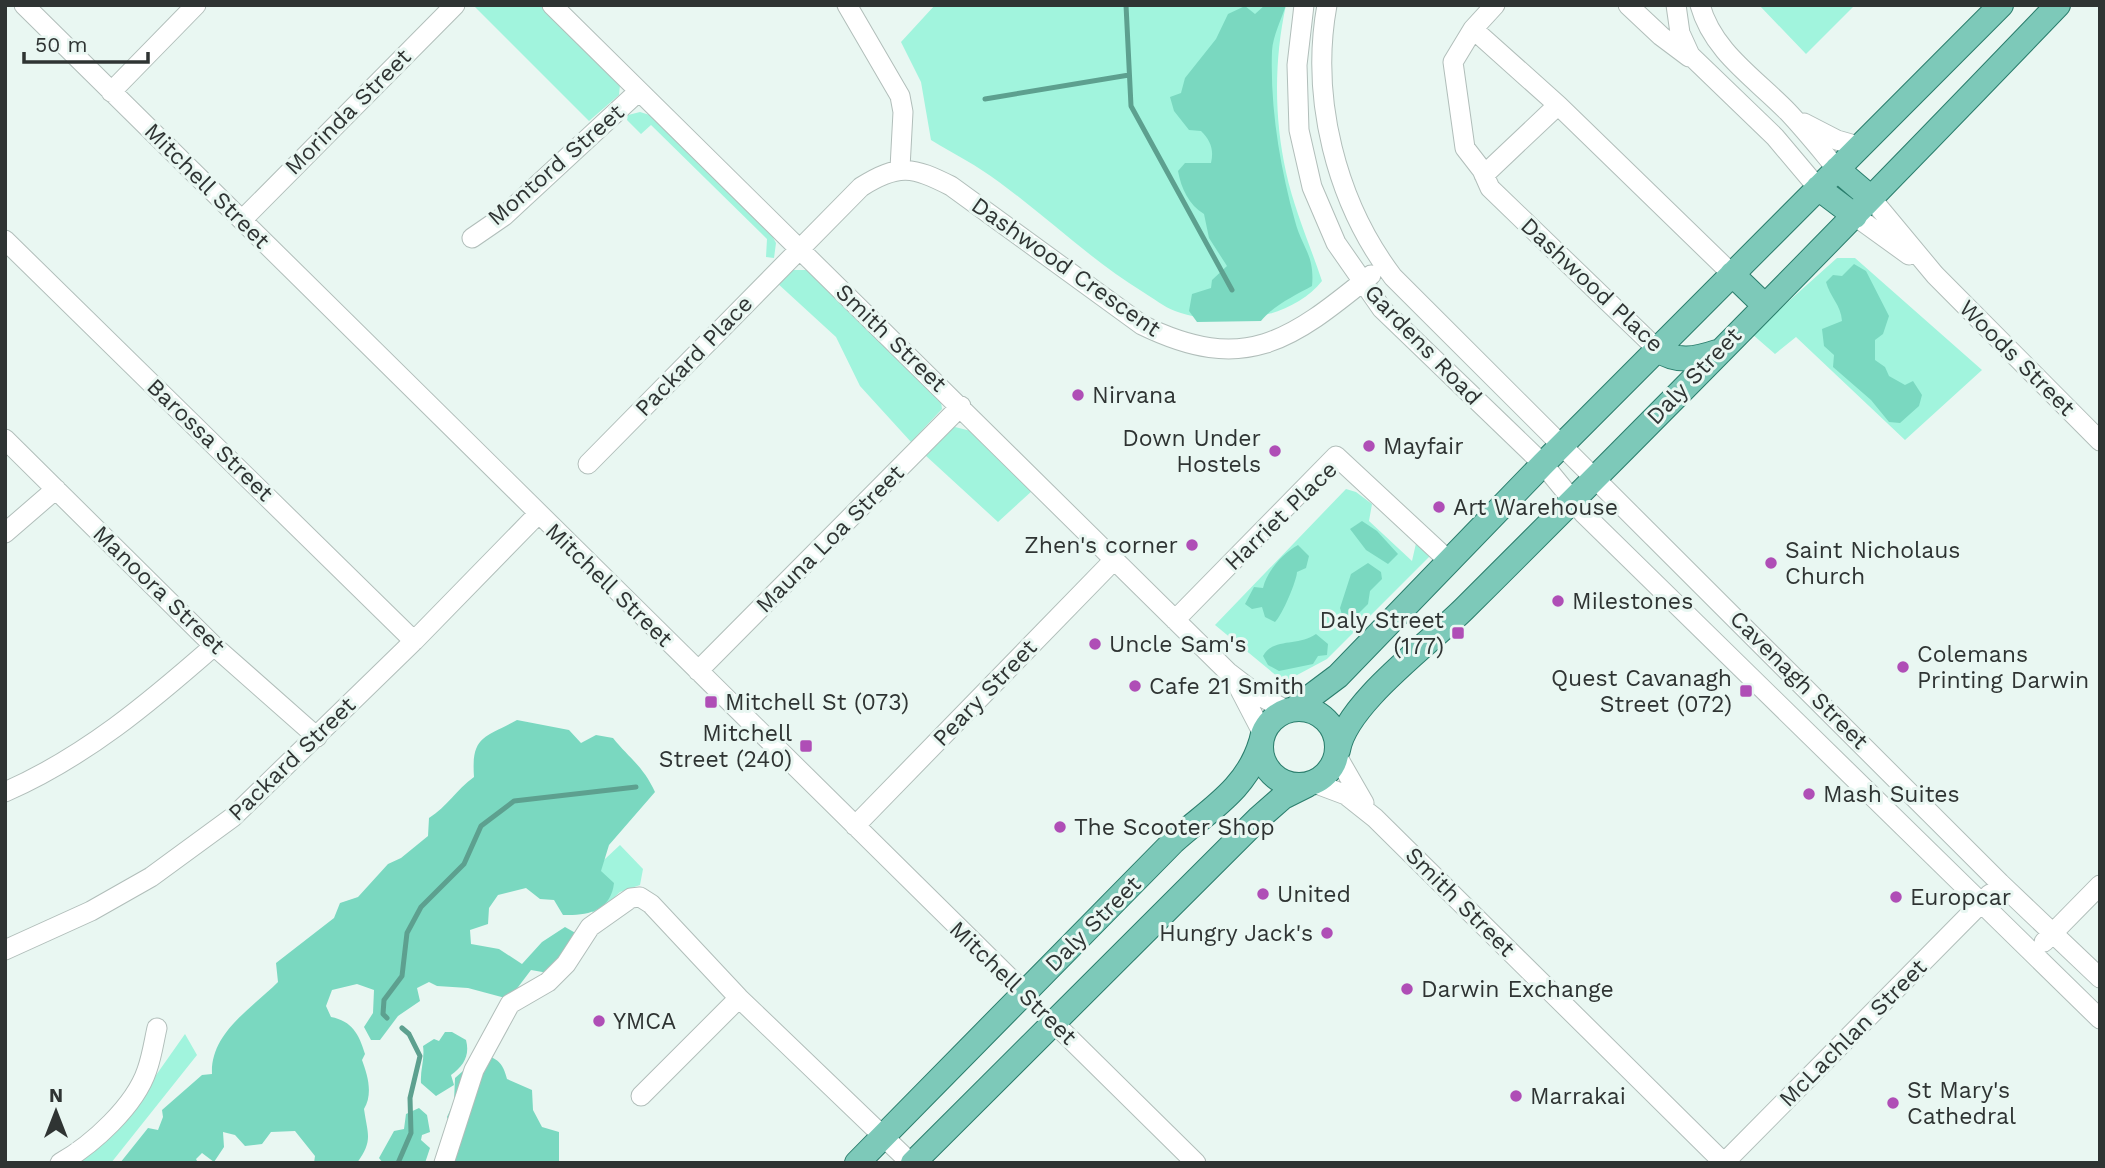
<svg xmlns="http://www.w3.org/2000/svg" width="2105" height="1168" font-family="'Work Sans',sans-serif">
<rect width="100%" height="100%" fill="#e9f7f2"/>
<path fill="#a1f4dd" d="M473 5H540L620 85 619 95 589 121Z
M935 5H1286C1274 59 1274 118 1286 172 1294 209 1310 245 1322 281 1290 321 1221 328 1175 311 1164 307 1153 298 1143 292 1091 260 1048 218 999 182 978 166 954 154 931 140L921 82 901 42Z
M1759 5H1855L1806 54Z
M640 112 653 116 770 232 776 243 774 258 766 257 767 239 651 125 641 134 627 120 628 115Z
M1837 258H1855L1982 370 1905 440 1796 337 1775 354 1752 334Z
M790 270H809L941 401 942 409 911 442 860 386 836 337 776 282Z
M955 427 971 431 1033 490 998 522 925 455 945 432Z
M1346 489 1356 492 1372 504 1369 521 1412 561 1417 539 1435 551 1327 659 1284 682 1215 625Z
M620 845 643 869 640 885 620 892 595 916 576 886Z
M185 1034 197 1055 111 1163H79L116 1132Z"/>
<path fill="#7ad8c0" d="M1265 5H1286C1281 20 1273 36 1272 51 1270 108 1280 167 1295 221 1302 248 1315 255 1312 286 1294 296 1274 305 1261 321L1197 322 1189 311 1192 294 1211 288 1212 280 1227 266 1209 238 1204 214C1189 205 1181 188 1178 171L1185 163H1211C1214 150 1211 141 1201 131L1189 130 1174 111 1170 97 1181 93 1185 78 1216 39 1228 14 1245 6 1255 14Z
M1854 264 1866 271 1889 316 1883 334 1875 340V360L1885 367 1889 376 1905 385 1913 381 1922 395 1919 406 1900 423 1889 422 1871 400 1833 367 1834 355 1824 346 1822 329 1842 321C1841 305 1830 297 1826 282L1833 275 1842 276Z
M1362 521 1377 531 1398 554 1388 564 1366 550 1350 529Z
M1298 545 1309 556 1306 568 1297 572C1297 580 1282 616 1275 622L1265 617 1262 607 1252 609 1245 604 1254 587 1263 588C1267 571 1283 553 1298 545Z
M1368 563 1381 572 1382 579 1370 591 1368 604 1350 622 1343 618 1340 608 1351 574Z
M1316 634 1328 644 1327 655 1318 656 1313 664 1279 671 1268 665 1263 656C1274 637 1298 647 1316 634Z
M517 720 569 730 581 743 596 735 613 738C630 759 643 766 655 792L609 845 601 871 614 883C611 911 587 916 563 915L554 900 540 899 526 888 498 895 489 908 488 924 470 930 471 944 499 949 522 964 542 942 565 927 579 935 548 973 531 970 509 999 468 988 437 986 429 982 417 988 420 1001 398 1016 380 1040H371L364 1027 373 1013 374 990 357 984 332 990 326 1006 331 1017C352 1021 359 1034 365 1054L362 1060C368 1076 373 1094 364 1109 368 1136 373 1140 357 1163H314L315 1156 295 1131 271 1132 262 1144 245 1146 235 1135 223 1132 224 1147 214 1162 202 1153 196 1159 198 1163H120L148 1128 158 1130 163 1117 162 1110 202 1075 212 1074C210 1033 252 1008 278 982L276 963 334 918 340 903 358 897 388 864 401 858 428 836 429 818C447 807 456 790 474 777 471 735 485 738 517 720Z
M445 1032H452L466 1040C470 1055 464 1066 451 1075L454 1085 436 1096 421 1083C420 1070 425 1059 423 1046L434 1039 439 1041Z
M473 1054C493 1056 502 1058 507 1079L532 1090 533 1110 542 1127 559 1132V1163H433L439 1150 455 1141 447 1117 454 1102 455 1078 472 1063Z
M419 1108 427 1115 430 1132 422 1135 421 1140 430 1148 425 1163H383L379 1158 394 1131 404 1129 406 1114Z"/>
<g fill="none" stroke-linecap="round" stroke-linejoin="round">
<path stroke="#5da08f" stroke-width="5" d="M1126 5 1131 106 1232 290
M985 99 1129 75
M387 1018 383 1014 384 1000 402 976 407 933 421 907 464 864 481 826 514 801 636 787
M398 1163 411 1133 410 1098 420 1056 409 1034 402 1028"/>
<g stroke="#b1beba" stroke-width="21">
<path id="minor" d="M24 5 1025 993
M552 5 1228 672 1258 695 1288 711
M847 5 900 96 903 112 900 168
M1304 5 1297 65 1299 130 1312 187 1336 243 1382 309 1543 464 1584 514 2100 1019
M1327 5C1310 98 1336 202 1393 277L2000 883 2100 978
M1495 5 1473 29 1453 62 1465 148 1482 170 1490 188 1658 350
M1628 5 1661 36 1689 57
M1676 5 1680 33 1690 55 1775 137 1818 188
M1700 5C1713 52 1755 78 1788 112 1805 130 1821 150 1837 169
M1473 29 1558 105 1732 274
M111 92 196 5
M1804 123 1837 140 1858 146
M1484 175 1558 105
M1871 198 1935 275 2100 441
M1855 216 1909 255
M242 220 455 5
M472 238 504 216 639 91
M5 240 414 641
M5 439 214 646 317 737
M588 464 861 187C899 163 913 167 951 186L1142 325C1245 375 1290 341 1371 275
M5 533 56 489
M1175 620 1336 456 1449 561
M698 671 961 406
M1237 684 1263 734
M1337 756 1364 803
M1314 783 1346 795 1375 818 1724 1163 1990 894
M5 792C85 757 149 703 214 646
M855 826 1114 560
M2044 942 2100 885
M5 950 91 911 151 877 233 817 414 641 538 514
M1054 1023 1196 1163
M641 1096 739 998
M60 1163C92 1145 135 1106 147 1070 152 1056 154 1041 157 1028
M444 1163 474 1070 510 1004 548 982 566 964 590 927 631 898 640 897 651 904 739 998 911 1163"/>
</g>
<g stroke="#2a7d6c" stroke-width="26">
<path id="major" d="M1837 169 1871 198
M1818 188 1855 216
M1732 274 1764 305
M1658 350C1677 363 1696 359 1717 352
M1261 747a38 38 0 1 1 76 0a38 38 0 1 1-76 0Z
M1294 709 1338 676 1543 464 2001 5
M1338 750C1346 703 1432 642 1467 606 1666 408 1863 208 2058 5
M857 1163 1173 842C1207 811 1247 790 1261 742
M913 1163 1259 818 1283 797 1307 785"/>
</g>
<use href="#minor" stroke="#fff" stroke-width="19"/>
<use href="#major" stroke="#7dc9b9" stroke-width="24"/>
</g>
<g fill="#af4eb6" stroke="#e9f7f2" stroke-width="2.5">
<circle cx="1078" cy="395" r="7"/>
<circle cx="1369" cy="446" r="7"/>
<circle cx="1275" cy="451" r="7"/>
<circle cx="1439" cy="507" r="7"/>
<circle cx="1192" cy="545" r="7"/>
<circle cx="1771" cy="563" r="7"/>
<circle cx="1558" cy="601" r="7"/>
<rect x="1451" y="626" width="14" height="14" rx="3.5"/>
<circle cx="1095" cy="644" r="7"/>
<circle cx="1903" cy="667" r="7"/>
<circle cx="1135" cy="686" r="7"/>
<rect x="1739" y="684" width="14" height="14" rx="3.5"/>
<rect x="704" y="695" width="14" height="14" rx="3.5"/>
<rect x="799" y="739" width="14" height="14" rx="3.5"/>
<circle cx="1809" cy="794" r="7"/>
<circle cx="1060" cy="827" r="7"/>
<circle cx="1263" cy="894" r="7"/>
<circle cx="1896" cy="897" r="7"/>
<circle cx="1327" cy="933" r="7"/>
<circle cx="1407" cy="989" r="7"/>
<circle cx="599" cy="1021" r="7"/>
<circle cx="1516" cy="1096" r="7"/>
<circle cx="1893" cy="1103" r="7"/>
</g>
<g text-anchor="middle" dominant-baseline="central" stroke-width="6" stroke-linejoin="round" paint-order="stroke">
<g font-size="23" fill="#2f3433" stroke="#e9f7f2">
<text transform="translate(348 112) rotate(-45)">Morinda Street</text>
<text transform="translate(556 165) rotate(-41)">Montord Street</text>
<text transform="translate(207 186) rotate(45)">Mitchell Street</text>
<text transform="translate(1066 267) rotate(35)">Dashwood Crescent</text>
<text transform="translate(1592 285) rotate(43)">Dashwood Place</text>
<text transform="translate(891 338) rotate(44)">Smith Street</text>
<text transform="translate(1423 345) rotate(46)">Gardens Road</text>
<text transform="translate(694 356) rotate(-46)">Packard Place</text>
<text transform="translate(2017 358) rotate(45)">Woods Street</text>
<text transform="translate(1694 376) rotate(-46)">Daly Street</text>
<text transform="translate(210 440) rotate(44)">Barossa Street</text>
<text transform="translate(1281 516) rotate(-44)">Harriet Place</text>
<text transform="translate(830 539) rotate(-45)">Mauna Loa Street</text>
<text transform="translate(609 585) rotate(44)">Mitchell Street</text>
<text transform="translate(159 590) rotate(44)">Manoora Street</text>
<text transform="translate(1799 680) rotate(45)">Cavenagh Street</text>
<text transform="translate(985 693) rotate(-46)">Peary Street</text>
<text transform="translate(292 759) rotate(-44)">Packard Street</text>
<text transform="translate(1460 902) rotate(45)">Smith Street</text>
<text transform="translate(1093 924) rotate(-45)">Daly Street</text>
<text transform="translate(1013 983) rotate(44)">Mitchell Street</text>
<text transform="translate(1853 1033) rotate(-45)">McLachlan Street</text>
</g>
<g font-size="23" fill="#2f3433" stroke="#e9f7f2" text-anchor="start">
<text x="1092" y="395">Nirvana</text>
<text x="1261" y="438" text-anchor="end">Down Under<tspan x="1261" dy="26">Hostels</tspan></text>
<text x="1383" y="446">Mayfair</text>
<text x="1453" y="507">Art Warehouse</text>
<text x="1178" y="545" text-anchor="end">Zhen's corner</text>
<text x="1785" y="550">Saint Nicholaus<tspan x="1785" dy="26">Church</tspan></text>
<text x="1572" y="601">Milestones</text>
<text x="1444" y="620" text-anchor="end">Daly Street<tspan x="1444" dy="26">(177)</tspan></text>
<text x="1109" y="644">Uncle Sam's</text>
<text x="1917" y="654">Colemans<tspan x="1917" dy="26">Printing Darwin</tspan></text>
<text x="1732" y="678" text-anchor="end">Quest Cavanagh<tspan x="1732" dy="26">Street (072)</tspan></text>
<text x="1149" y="686">Cafe 21 Smith</text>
<text x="725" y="702">Mitchell St (073)</text>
<text x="792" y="733" text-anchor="end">Mitchell<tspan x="792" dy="26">Street (240)</tspan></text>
<text x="1823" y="794">Mash Suites</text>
<text x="1074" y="827">The Scooter Shop</text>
<text x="1277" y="894">United</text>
<text x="1910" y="897">Europcar</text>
<text x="1313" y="933" text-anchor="end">Hungry Jack's</text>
<text x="1421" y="989">Darwin Exchange</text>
<text x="613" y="1021">YMCA</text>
<text x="1907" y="1090">St Mary's<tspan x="1907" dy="26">Cathedral</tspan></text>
<text x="1530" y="1096">Marrakai</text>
</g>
</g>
<rect width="2105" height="1168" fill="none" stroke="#2f3433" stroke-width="14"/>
<g transform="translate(56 1112)" stroke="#e9f7f2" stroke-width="5" paint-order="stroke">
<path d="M0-5L12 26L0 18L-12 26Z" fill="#2f3433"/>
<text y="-10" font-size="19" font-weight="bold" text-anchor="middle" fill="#2f3433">N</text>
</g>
<path d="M24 52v10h124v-10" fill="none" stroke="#2f3433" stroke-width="3.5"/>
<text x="35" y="52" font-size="21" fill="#2f3433" stroke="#e9f7f2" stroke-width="5" paint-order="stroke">50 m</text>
</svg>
